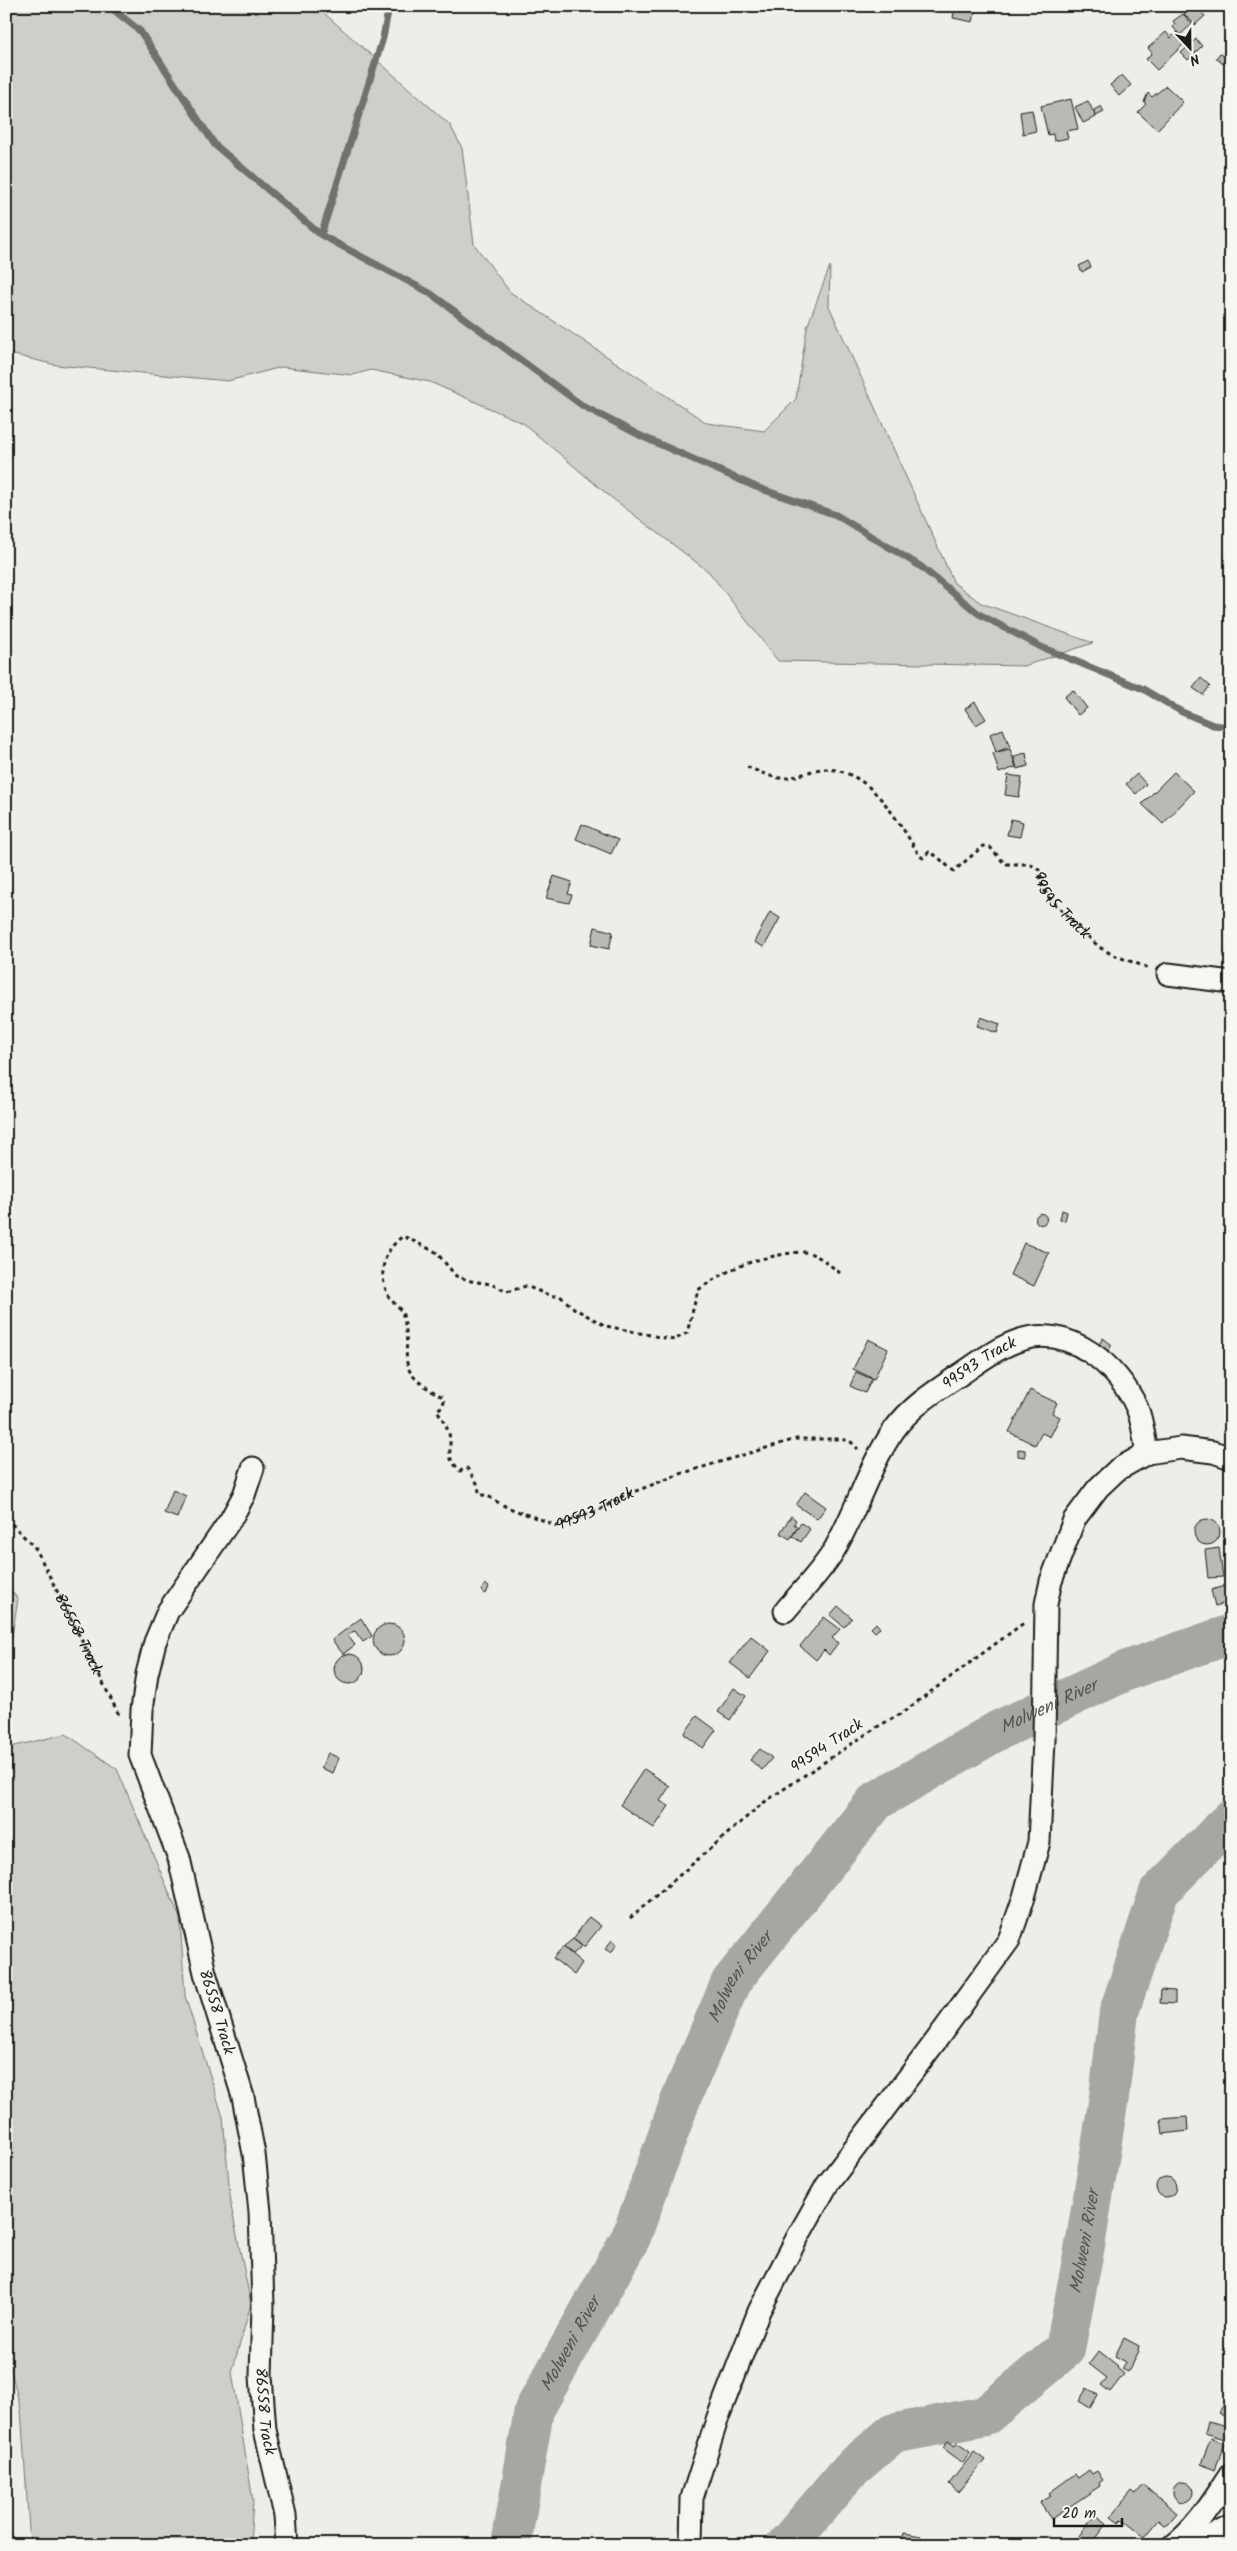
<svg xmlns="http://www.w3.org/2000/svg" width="1237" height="2551" font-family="Kalam,sans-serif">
<rect width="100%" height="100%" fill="#edede9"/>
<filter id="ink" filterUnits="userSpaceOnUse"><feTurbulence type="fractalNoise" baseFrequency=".02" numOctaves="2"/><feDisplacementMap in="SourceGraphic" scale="10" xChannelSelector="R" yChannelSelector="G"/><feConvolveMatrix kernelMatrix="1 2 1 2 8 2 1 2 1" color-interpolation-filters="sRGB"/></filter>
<g filter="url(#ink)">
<path fill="#cececb" stroke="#757574" d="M6 6H316L450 125 462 148 474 244 510 292 707 423 764 431 796 399 807 327 830 266 829 306 954 583 981 603 1093 643 1024 666 778 661 709 572 608 495 523 423 430 382 371 370 353 375 282 367 228 381 56 365 6 353Z
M6 1585 18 1599 6 1672Z
M66 1734 117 1769 180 1918 185 1996 223 2117 231 2206 251 2304 232 2372 253 2501 250 2545H30L21 2410 6 2351V1748Z"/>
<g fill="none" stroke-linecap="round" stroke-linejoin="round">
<path stroke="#6f6f6d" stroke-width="7" d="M109 6 140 31 215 145 321 235 430 293 583 406 641 436 756 487 836 515 920 566 979 614 1041 647 1143 689 1182 712 1213 725 1231 727
M321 235 383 38 389 6"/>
<g stroke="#a6a6a3" stroke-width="40">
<path id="s1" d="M511 2545 534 2410 631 2237 682 2096 731 1982 876 1801 997 1731 1040 1711 1128 1670 1231 1634"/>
<path id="s2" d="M786 2545 850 2470 892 2434 985 2416 1065 2349 1086 2240 1109 2097 1119 2012 1159 1892 1231 1819"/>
</g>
</g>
<path fill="#b9b9b6" stroke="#1c1c1c" d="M955 6H976L973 22 953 18Z
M1186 6H1196L1205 16 1195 25 1184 14 1188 10Z
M1183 14 1192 24 1180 35 1172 26 1175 24 1173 21Z
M1166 32 1171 38 1176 32 1186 42 1157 70 1146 59 1152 53 1148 48Z
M1196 39 1202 46 1188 60 1181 53Z
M1220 53 1227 59 1223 64 1216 58Z
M1122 75 1131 85 1119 96 1110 85Z
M1166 86 1183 102 1157 130 1138 112 1146 104 1144 102 1148 93 1152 97Z
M1071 99 1078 129 1066 131 1068 138 1054 141 1053 134 1048 135 1041 106Z
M1088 101 1096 117 1083 123 1075 107Z
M1101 106 1104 112 1096 116 1094 110Z
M1032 110 1036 131 1023 134 1020 112Z
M1088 261 1091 267 1082 272 1079 266Z
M1201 678 1210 686 1203 695 1193 688Z
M1073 690 1087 708 1078 715 1064 697Z
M975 702 986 719 976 725 965 709Z
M1003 729 1010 747 996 752 990 734Z
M1010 749 1016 767 999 773 993 753Z
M1026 753 1028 766 1017 769 1014 756Z
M1174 772 1194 791 1163 824 1142 804Z
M1137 774 1146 784 1136 794 1126 784Z
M1008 775 1022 777 1019 797 1005 795Z
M1011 819 1023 822 1020 837 1007 835Z
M582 824 618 840 611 854 576 839Z
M554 876 572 882 568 894 572 895 569 903 546 898Z
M770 912 780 918 764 947 754 942Z
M595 927 613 932 609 949 591 945Z
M981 1017 1000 1024 997 1033 977 1026Z
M1062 1210 1067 1212 1065 1221 1060 1220Z
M1035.5 1219a5.5 5.5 0 1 1 11 0a5.5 5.5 0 1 1-11 0Z
M1024 1243 1049 1253 1034 1286 1010 1275Z
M1103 1338 1112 1345 1106 1354 1097 1347Z
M868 1339 888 1349 874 1379 853 1369Z
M856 1372 872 1379 865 1393 850 1386Z
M1030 1390 1057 1403 1052 1413 1060 1417 1050 1437 1042 1433 1035 1445 1009 1432Z
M1018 1449 1025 1450V1457L1018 1456Z
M173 1490 186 1496 177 1518 164 1513Z
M805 1492 826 1507 817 1519 796 1505Z
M791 1516 796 1520 794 1524 798 1527 790 1539 780 1533Z
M1194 1532a13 13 0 1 1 26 0a13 13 0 1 1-26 0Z
M801 1523 810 1529 801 1542 792 1536Z
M1219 1548 1223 1577 1208 1578 1205 1550Z
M1226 1578H1231V1590H1226Z
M485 1584 489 1587 486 1594 481 1591Z
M1226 1586 1230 1602 1215 1606 1211 1590Z
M838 1606 852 1618 844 1627 830 1615Z
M824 1617 840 1629 832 1638 838 1643 829 1655 824 1650 816 1660 800 1646Z
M361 1618 372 1636 363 1642 355 1631 352 1632 348 1636 355 1645 343 1654 332 1640Z
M876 1623 880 1628 875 1632 871 1628Z
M373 1640a16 16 0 1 1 32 0a16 16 0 1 1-32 0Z
M751 1636 770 1651 750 1678 730 1663Z
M334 1669a15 15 0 1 1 30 0a15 15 0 1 1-30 0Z
M734 1688 746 1696 730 1720 718 1712Z
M697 1716 716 1730 703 1748 684 1734Z
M760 1749 772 1758 762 1770 750 1760Z
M328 1753 339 1758 333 1773 321 1768Z
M644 1769 670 1786 660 1801 669 1806 654 1828 620 1805Z
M589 1917 601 1926 584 1947 573 1939Z
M573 1939 582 1946 573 1954 563 1947Z
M612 1940 617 1944 611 1953 605 1949Z
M563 1947 582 1963 574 1975 553 1958Z
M1161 1990 1175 1991V2004L1160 2003Z
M1187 2117 1188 2131 1163 2134 1161 2119Z
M1156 2187a10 10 0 1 1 20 0a10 10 0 1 1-20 0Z
M1124 2338 1139 2346 1138 2350 1139 2351 1128 2372 1122 2369 1126 2362 1115 2356Z
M1099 2351 1118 2366 1117 2368 1124 2374 1110 2392 1101 2385 1107 2378 1089 2364Z
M1087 2388 1098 2395 1090 2408 1079 2401Z
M1231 2394V2421L1219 2413Z
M1208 2421 1231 2427 1228 2440 1205 2433Z
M1211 2438 1225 2444 1215 2469 1201 2463Z
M948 2441 955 2446 957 2443 970 2452 963 2463 943 2448Z
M974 2452 985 2460 958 2492 949 2484Z
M1089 2470 1092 2474 1097 2471 1103 2480 1099 2483 1100 2486 1051 2519 1040 2503 1051 2496 1049 2493 1075 2474 1078 2478Z
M1173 2492a10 10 0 1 1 20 0a10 10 0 1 1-20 0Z
M1143 2485 1177 2513 1166 2526 1159 2520 1145 2537 1122 2519 1119 2522 1111 2516 1132 2491 1136 2494Z
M1095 2515 1107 2524 1091 2545H1088L1078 2537Z
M904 2533 921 2536 919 2545H901Z"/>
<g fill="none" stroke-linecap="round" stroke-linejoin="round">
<g stroke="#1c1c1c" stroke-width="25">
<g id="street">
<path d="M1168 974 1231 982"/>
<path id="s6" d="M253 1468 244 1495 231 1519 168 1611 155 1642 147 1674 142 1710 140 1755 179 1858 205 1973 243 2097 254 2154 260 2212 263 2306 261 2376 265 2430 285 2515 287 2545"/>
<path id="s7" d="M785 1611C801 1592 820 1573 833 1552 856 1513 868 1467 894 1430 911 1406 937 1390 961 1374 979 1362 998 1347 1020 1340 1069 1324 1118 1365 1137 1408 1143 1422 1144 1438 1147 1453"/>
<path d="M1184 2537 1203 2540 1231 2525"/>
<path d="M691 2545 692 2498 718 2417 759 2311 796 2240 827 2185 935 2042 1009 1940 1024 1897 1039 1842 1044 1740 1046 1604 1051 1581 1074 1520 1098 1488 1117 1470 1147 1453 1181 1448 1213 1452 1231 1458"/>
<path d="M1174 2545C1198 2527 1214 2499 1231 2474"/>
</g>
</g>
<g stroke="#1c1c1c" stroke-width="3" stroke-dasharray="4 4" stroke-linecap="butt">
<path id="s3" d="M747 767C758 771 773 779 784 778 798 778 811 769 825 769 872 770 898 822 920 856L923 858 929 852C939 856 945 865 954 871L983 846 990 847 1005 864H1030L1039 870 1042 886 1048 897 1099 947 1113 955 1149 968"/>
<path id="s4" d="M840 1273C831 1266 822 1258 812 1254 805 1250 793 1253 785 1254 749 1260 728 1269 698 1290L687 1333 674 1340 606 1326 575 1309 560 1296H551L526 1286 507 1292 491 1284 471 1281 456 1276 436 1252 403 1236C383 1251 377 1273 389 1297 393 1303 401 1308 403 1315 415 1360 388 1368 443 1397L444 1405 437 1410C442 1419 451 1431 450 1443 450 1459 448 1457 460 1471L467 1468 477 1483 480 1495C488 1494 493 1500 501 1504 518 1513 538 1517 556 1526L601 1509 623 1496 680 1474 796 1439H840L850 1441 858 1449"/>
<path id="s5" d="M6 1518 36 1549 119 1715"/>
<path d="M630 1918 763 1803 877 1727 902 1713 1025 1622"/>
</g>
<use href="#street" stroke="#f6f6f2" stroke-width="21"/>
</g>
</g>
<g text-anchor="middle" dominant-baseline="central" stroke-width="4" stroke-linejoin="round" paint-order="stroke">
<g font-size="16" fill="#1c1c1c" stroke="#f6f6f2">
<text stroke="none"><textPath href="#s3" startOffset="406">99595 Track</textPath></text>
<text stroke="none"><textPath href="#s7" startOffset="322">99593 Track</textPath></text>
<text stroke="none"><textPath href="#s4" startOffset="956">99593 Track</textPath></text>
<text stroke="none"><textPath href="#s5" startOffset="138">86558 Track</textPath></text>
<text transform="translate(827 1746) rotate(-34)">99594 Track</text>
<text stroke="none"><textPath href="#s6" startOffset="584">86558 Track</textPath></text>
<text stroke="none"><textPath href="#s6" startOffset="989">86558 Track</textPath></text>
</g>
<g font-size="18" font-style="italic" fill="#535352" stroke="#f6f6f2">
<text stroke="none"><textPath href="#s1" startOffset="1038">Molweni River</textPath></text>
<text stroke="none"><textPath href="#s1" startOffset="618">Molweni River</textPath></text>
<text stroke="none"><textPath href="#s2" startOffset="462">Molweni River</textPath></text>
<text stroke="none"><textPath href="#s1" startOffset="212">Molweni River</textPath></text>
</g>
</g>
<rect width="1237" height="2551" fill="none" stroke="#f6f6f2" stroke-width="25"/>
<rect x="12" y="12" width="1212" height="2526" fill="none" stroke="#1c1c1c" stroke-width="2" filter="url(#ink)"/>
<g transform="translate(1190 48) rotate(158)" stroke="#f6f6f2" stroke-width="4" paint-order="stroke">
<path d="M0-4L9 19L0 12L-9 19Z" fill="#1c1c1c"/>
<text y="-8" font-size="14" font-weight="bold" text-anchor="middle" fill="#1c1c1c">N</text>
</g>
<path d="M1054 2518v8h68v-8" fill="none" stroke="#1c1c1c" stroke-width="2.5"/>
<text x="1062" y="2518" font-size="15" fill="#1c1c1c" stroke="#f6f6f2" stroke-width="4" paint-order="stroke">20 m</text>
</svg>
